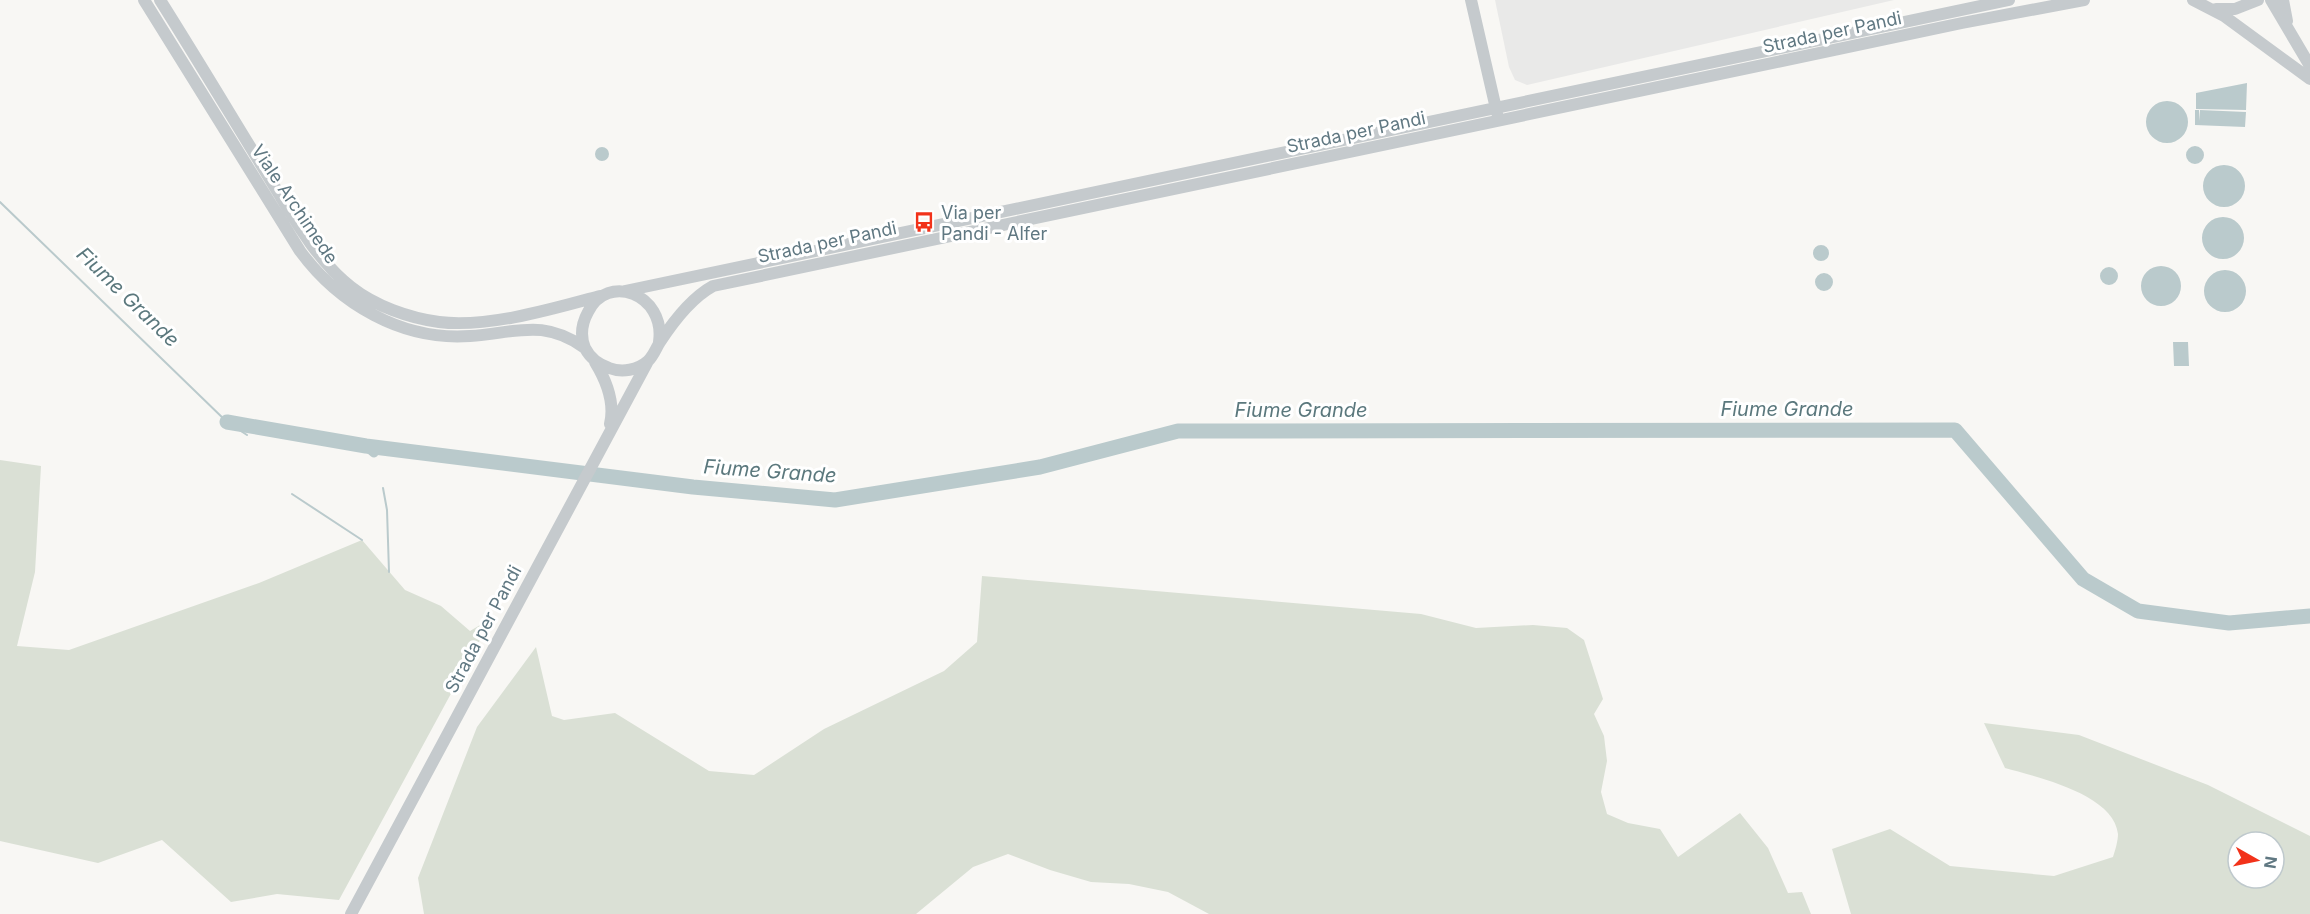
<svg xmlns="http://www.w3.org/2000/svg" width="2310" height="914" font-family="Inter,sans-serif">
<rect width="100%" height="100%" fill="#f8f7f4"/>
<path fill="#e9e9e8" d="M1495 0H1894L1527 85 1515 80 1509 67Z"/>
<path fill="#dae0d5" fill-rule="evenodd" d="M0 460 41 466 35 572 17 646 69 650 259 583 362 540 405 590 441 606 470 631 492 618 339 900 277 894 231 902 162 840 98 863 0 841Z
M982 576 1421 614 1476 628 1533 625 1567 628 1584 640 1603 699 1594 714 1604 736 1607 761 1601 792 1607 814 1628 823 1660 829 1678 857 1740 813 1768 848 1788 893 1802 892 1811 914H1209L1168 892 1129 884 1091 882 1050 870 1008 854 973 867 916 914H424L418 878 477 727 536 647 552 716 564 720 615 713 709 771 754 775 824 729 944 671 977 642Z
M1984 723 2079 735 2208 785 2310 836V914H1851L1832 849 1890 829 1950 866 2054 876 2113 857C2115 851 2118 841 2118 834 2114 794 2037 777 2005 768ZM2238 842H2274V878H2238Z"/>
<path fill="#bacacc" d="M2247 83 2246 110 2196 109V93Z
M2146 122a21 21 0 1 1 42 0a21 21 0 1 1-42 0Z
M2195 110H2199V121L2200 110 2246 112 2245 127 2195 125Z
M2186 155a9 9 0 1 1 18 0a9 9 0 1 1-18 0Z
M595 154a7 7 0 1 1 14 0a7 7 0 1 1-14 0Z
M2203 186a21 21 0 1 1 42 0a21 21 0 1 1-42 0Z
M2202 238a21 21 0 1 1 42 0a21 21 0 1 1-42 0Z
M1813 253a8 8 0 1 1 16 0a8 8 0 1 1-16 0Z
M2141 286a20 20 0 1 1 40 0a20 20 0 1 1-40 0Z
M2100 276a9 9 0 1 1 18 0a9 9 0 1 1-18 0Z
M2204 291a21 21 0 1 1 42 0a21 21 0 1 1-42 0Z
M1815 282a9 9 0 1 1 18 0a9 9 0 1 1-18 0Z
M2173 342H2188L2189 366H2174Z"/>
<g fill="none" stroke-linecap="round" stroke-linejoin="round">
<path stroke="#bacacc" stroke-width="2" d="M0 202 227 422 247 435
M383 488 387 510 389 572
M292 494 362 540"/>
<path stroke="#bacacc" stroke-width="9" d="M366 446 374 453"/>
<path stroke="#bacacc" stroke-width="15" d="M227 422 366 446 693 487 835 500 1040 467 1178 431 1955 430 2083 579 2138 611 2229 623 2310 616"/>
<path stroke="#c5cacd" stroke-width="12" d="M144 0 300 251C339 304 402 341 470 336 516 333 543 318 585 348
M160 0C196 57 230 114 265 171 290 211 313 257 351 287 375 306 409 318 439 322 488 328 552 309 600 296
M1471 0 1497 113
M2193 0 2224 16 2310 79
M2271 0 2310 66
M2283 0 2287 21
M2216 9H2235L2258 0
M625 291 2009 0
M659 342C666 294 607 272 588 312 582 323 580 336 585 348 590 358 600 365 609 368 622 373 638 370 648 361 654 355 656 348 660 342 673 322 693 297 713 286L1962 23 2084 0
M595 362C606 380 615 403 610 424
M351 914 647 363"/>
</g>
<defs>
<g id="bus-bare" transform="scale(1.62)"><path d="M-5-6H5V4H4V6H2V4H-2V6H-4V4H-5ZM-3.5-4V0h7V-4ZM-3.5 1.2v1.5H-2V1.2ZM2 1.2v1.5H3.5V1.2Z" fill="#f2321a" stroke="#fff" stroke-width="2.5" paint-order="stroke"/></g>
</defs>
<g fill-rule="evenodd">
<use href="#bus-bare" x="924" y="222"/>
</g>
<g text-anchor="middle" dominant-baseline="central" stroke-width="6" stroke-linejoin="round" paint-order="stroke">
<g font-size="18" fill="#607882" stroke="#fff">
<text transform="translate(1832 32) rotate(-12)">Strada per Pandi</text>
<text transform="translate(1356 132) rotate(-12)">Strada per Pandi</text>
<text transform="translate(295 204) rotate(56)">Viale Archimede</text>
<text transform="translate(827 242) rotate(-12)">Strada per Pandi</text>
<text transform="translate(483 629) rotate(-62)">Strada per Pandi</text>
</g>
<g font-size="18" fill="#607882" stroke="#fff" text-anchor="start">
<text x="941" y="212">Via per<tspan x="941" dy="21">Pandi - Alfer</tspan></text>
</g>
<g font-size="20" font-style="italic" fill="#5b787d" stroke="#fff">
<text transform="translate(128 297) rotate(44)">Fiume Grande</text>
<text x="1787" y="409">Fiume Grande</text>
<text x="1301" y="410">Fiume Grande</text>
<text transform="translate(770 471) rotate(4)">Fiume Grande</text>
</g>
</g>
<g transform="translate(2256 860) rotate(99)"><circle r="28" fill="#ffffff" stroke="#bfc9cd" stroke-width="1.5"/>
<path d="M0-4.5L10 22L0 15L-10 22Z" fill="#f2321a"/>
<text y="-9" font-size="16" font-weight="bold" text-anchor="middle" fill="#607882">N</text>
</g>
</svg>
